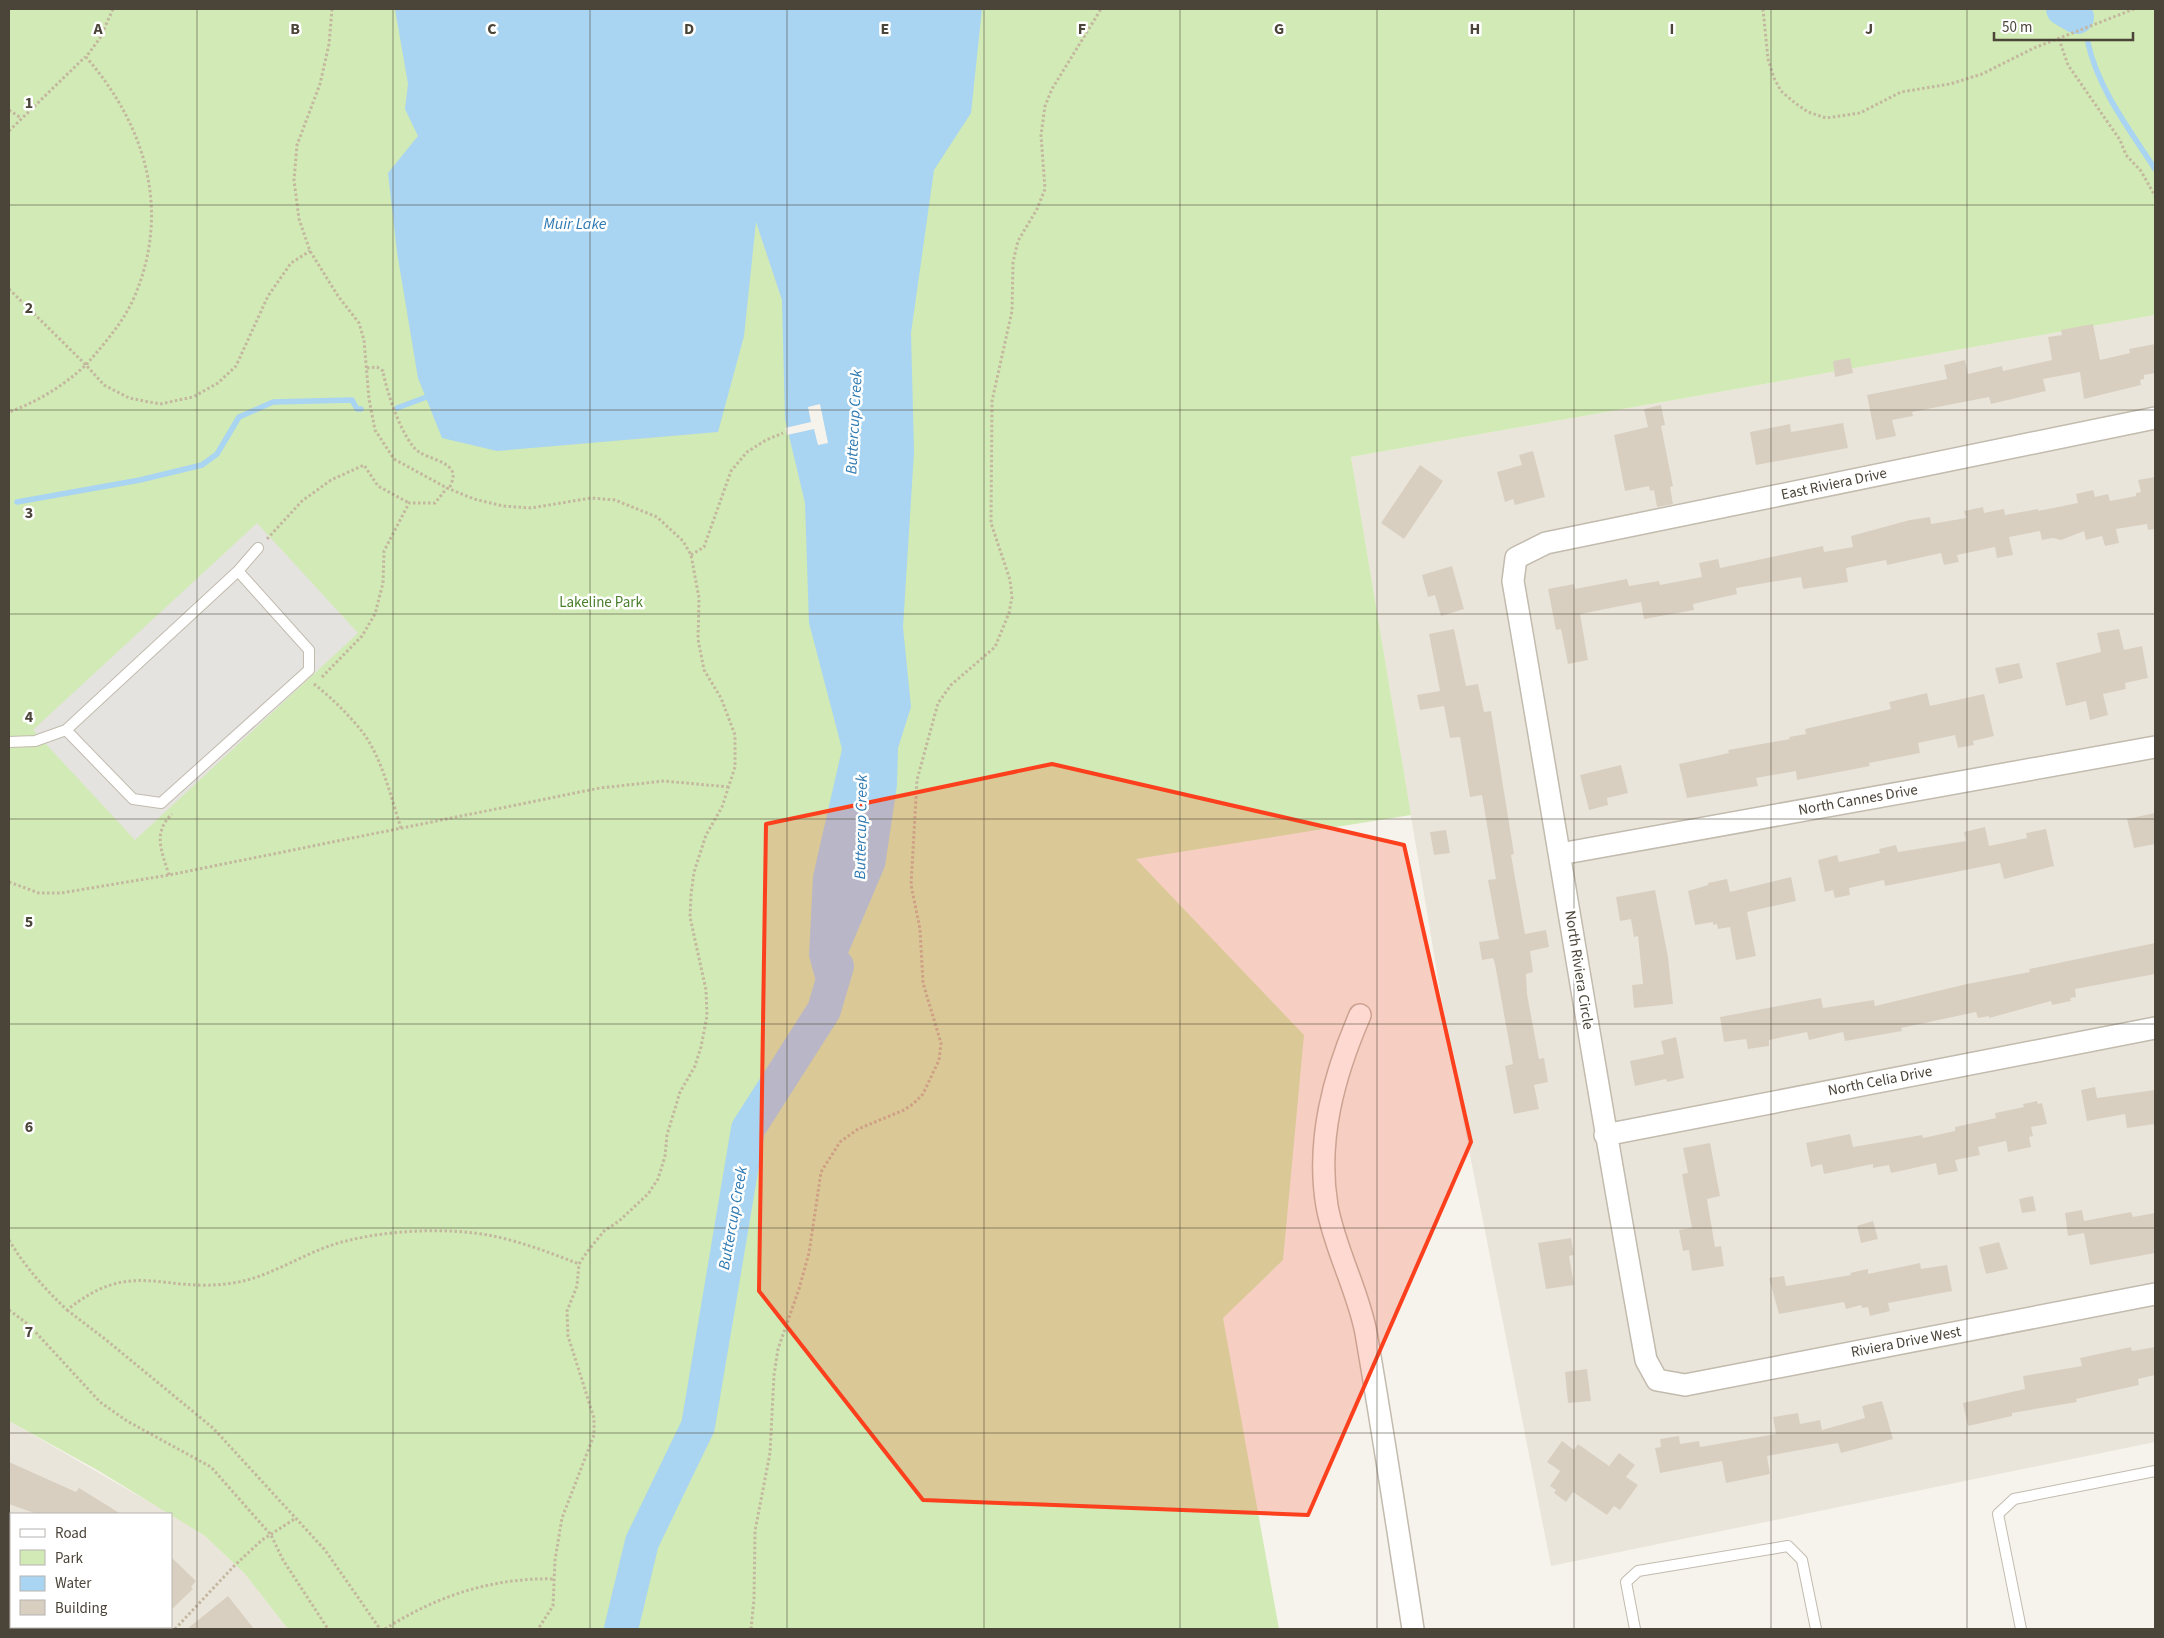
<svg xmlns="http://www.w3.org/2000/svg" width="2164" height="1638" font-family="'Source Sans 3',sans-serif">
<rect width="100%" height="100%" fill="#f6f3ec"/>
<path fill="#eae5da" d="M2155 315V1442L1551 1566 1454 1074 1351 457Z
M9 1421 170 1514H11V1627H171V1515L205 1536 245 1574 288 1629H9Z"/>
<path fill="#d2eab5" d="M9 9H2155V315L1351 457 1411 815 1136 859 1304 1035 1283 1260 1223 1318 1279 1629H288L245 1574 205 1536 99 1471 9 1421Z"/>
<path fill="#e5e3e0" d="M257 523 358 633 135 840 33 730Z"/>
<path fill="#a9d4f2" d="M395 9H982L971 113 934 170 911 333 914 452 903 627 911 707 898 748 897 785 885 866 824 1010 809 956 813 876 842 749 809 623 805 503 785 419 782 300 756 222 744 336 718 432 497 451 442 438 418 378 397 252 388 173 418 136 405 109 408 84Z"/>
<path fill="#f6f3ec" d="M820 404 828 443 818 445 814 429 787 435 785 428 811 422 808 407Z"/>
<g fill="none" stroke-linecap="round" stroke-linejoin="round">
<path stroke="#a9d4f2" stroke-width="5.5" d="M2088 43C2098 89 2130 130 2155 169
M397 408 432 395
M17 502 140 480 202 465 217 454 239 417 273 402 352 400 357 409H361"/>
<path stroke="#a9d4f2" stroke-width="34" d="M2063 9 2077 17
M621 1629 642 1542 698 1426 748 1129 824 1010 837 966"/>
</g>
<path fill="#d8cfc1" d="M2093 324 2100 360 2130 353 2129 349 2155 344V373L2144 375V379L2140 380 2141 385 2084 399 2080 372 2043 379 2046 391 1991 404 1989 397 1912 412 1913 416 1892 420 1896 436 1876 440 1867 395 1947 379 1944 365 1965 360 1968 374 2002 366 2003 371 2052 360 2048 337 2062 335 2061 330Z
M1850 358 1853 373 1835 377 1833 361Z
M1661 405 1665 425 1661 426 1673 486 1670 487 1673 504 1657 507 1654 490 1650 491 1649 486 1625 491 1614 435 1648 427 1644 409Z
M1843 423 1848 448 1756 465 1750 432 1790 424 1791 432Z
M1533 451 1545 497 1515 505 1513 499 1505 502 1497 472 1522 465 1519 455Z
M1420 465 1443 481 1404 539 1381 523Z
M2155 477V529L2148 530 2147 524 2116 529 2119 543 2105 546 2102 536 2086 540 2084 531 2061 540 2053 538 2042 540 2040 531 2009 537 2013 555 1997 558 1995 547 1957 555 1959 562 1944 565 1941 553 1887 565 1886 560 1846 568 1848 582 1803 589 1801 577 1736 588 1737 594 1693 604 1694 610 1644 619 1641 602 1580 614 1588 660 1568 664 1561 629 1556 630 1548 589 1574 584 1575 589 1627 579 1629 586 1659 581 1660 585 1702 577 1699 563 1718 559 1720 568 1823 546 1824 552 1853 547 1851 536 1910 520 1930 517 1931 524 1966 518 1964 511 1983 507 1984 513 2004 509 2005 515 2038 509V511L2078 503 2076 494 2093 490 2095 497 2108 494 2110 501 2136 496V493L2141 492 2138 480Z
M1452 566 1464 609 1441 616 1435 595 1428 597 1422 575Z
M1454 629 1466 686 1478 684 1484 712 1491 711 1514 854 1511 855 1525 934 1546 930 1549 947 1530 951 1533 972 1526 974 1527 994 1539 1059 1544 1058 1548 1082 1534 1085 1539 1109 1514 1114 1505 1066 1513 1064 1495 964 1493 958 1482 960 1479 942 1499 939 1488 880 1496 879 1482 795 1470 797 1460 737 1450 738 1444 706 1420 710 1417 695 1440 691 1429 634Z
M2119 629 2124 650 2142 646 2148 678 2125 683 2126 689 2103 694 2108 715 2090 720 2086 701 2066 706 2056 663 2101 652 2097 633Z
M2019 663 2023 678 1999 684 1995 668Z
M1927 693 1930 706 1984 694 1994 736 1973 741 1974 745 1958 748 1955 735 1918 743 1920 753 1869 763 1870 766 1797 780 1796 771 1756 778 1758 786 1687 798 1679 764 1729 753 1728 750 1790 739 1789 737 1806 734 1805 729 1891 709 1889 702Z
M1621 765 1628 793 1607 798 1608 805 1589 810 1580 775Z
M2155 813V844L2134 848 2127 819Z
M1985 827 1989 846 2027 838 2026 833 2046 829 2054 866 2004 879 2000 863 1885 886 1884 880 1849 888 1850 895 1835 898 1833 890 1825 892 1818 860 1837 855 1839 862 1880 853 1879 849 1896 845 1898 852 1966 841 1964 832Z
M1446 830 1450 853 1434 855 1430 832Z
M1791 877 1796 901 1747 912 1756 956 1736 960 1730 927 1718 929 1717 924 1713 925V922L1695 925 1688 891 1708 885V883L1727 879 1730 892Z
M1655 890 1668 957 1673 1004 1634 1008 1632 985 1643 984 1638 936 1634 937 1631 919 1620 921 1616 897Z
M2155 943V974L2075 989 2076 997 2070 998 2071 1001 2052 1005 2051 1001 1989 1018V1016L1978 1018 1976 1012 1901 1028 1902 1031 1845 1041 1843 1032 1809 1040 1807 1032 1769 1040V1046L1748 1049 1746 1039 1724 1042 1720 1017 1821 998 1823 1008 1874 1000 1875 1006 1967 984 2030 972 2029 969Z
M1676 1037 1684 1078 1667 1082 1666 1079 1635 1086 1630 1061 1664 1054 1661 1041Z
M2095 1087 2097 1098 2155 1090V1124L2127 1128 2125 1114 2087 1121 2081 1090Z
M2037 1101 2038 1104 2042 1103 2047 1124 2031 1127 2033 1136 2029 1137 2031 1147 2008 1152 2006 1141 1978 1147 1980 1155 1955 1160 1958 1171 1938 1175 1936 1163 1891 1173 1889 1165 1873 1168V1164L1824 1174 1822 1164 1811 1167 1806 1143 1850 1134 1853 1147 1922 1135 1923 1138 1955 1131V1127L1996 1118 1995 1113 2024 1107 2023 1104Z
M1710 1143 1720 1196 1707 1199 1715 1247 1721 1246 1724 1266 1692 1271 1689 1250 1683 1251 1679 1230 1692 1228 1682 1174 1688 1173 1683 1148Z
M2033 1196 2036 1211 2022 1213 2019 1199Z
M2082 1210 2084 1221 2131 1212 2133 1217 2155 1213V1253L2090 1265 2084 1233 2068 1236 2065 1213Z
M1873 1221 1878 1239 1861 1243 1857 1226Z
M1571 1238 1574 1255 1569 1256 1574 1285 1546 1289 1538 1243Z
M1999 1242 2008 1269 1986 1274 1979 1247Z
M1920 1263 1921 1269 1947 1265 1952 1291 1888 1303 1890 1311 1870 1316 1868 1307 1862 1308 1861 1305 1846 1309 1844 1302 1779 1314 1769 1278 1784 1276 1786 1286 1851 1275 1850 1273 1868 1269V1274Z
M2131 1347 2132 1351 2155 1347V1375L2138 1379 2139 1385 2076 1399 2077 1402 2012 1413V1416L1968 1426 1963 1403 2025 1389 2023 1376 2082 1366 2080 1358Z
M1587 1369 1591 1401 1568 1403 1565 1372Z
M1882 1401 1893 1439 1841 1453 1838 1443 1767 1456 1770 1474 1726 1483 1722 1461 1660 1473 1655 1448 1661 1447 1660 1439 1679 1436 1680 1444 1699 1441 1700 1447 1776 1434 1773 1417 1798 1413 1800 1424 1820 1420 1822 1430 1865 1418 1862 1406Z
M1562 1441 1574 1450 1578 1444 1609 1466 1619 1453 1635 1465 1626 1477 1638 1485 1620 1510 1614 1506 1607 1515 1573 1492 1566 1502 1554 1493 1556 1490 1550 1486 1560 1471 1547 1462Z
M9 1462 76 1492 79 1488 121 1514H37L9 1504Z
M171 1557 196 1581 191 1587 193 1589 171 1610Z
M228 1596 254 1629H187Z"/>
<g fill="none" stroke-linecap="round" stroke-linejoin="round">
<g stroke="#c2bbae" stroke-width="12">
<path id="lane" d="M238 571 258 548
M9 742 35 741 66 730 238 571 309 650V670L161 803 133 799 66 730
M1635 1629 1626 1582 1638 1571 1788 1546 1802 1560 1816 1629
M2021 1629 1998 1514 2014 1499 2155 1471"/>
</g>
<g stroke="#c2bbae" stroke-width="24">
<path id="street" d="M2155 418 1546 543 1516 558 1513 581C1558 841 1599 1101 1646 1360L1657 1380 1685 1385 2155 1294
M1560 854 2155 747
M1360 1015C1334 1075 1316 1140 1327 1206 1335 1250 1358 1290 1366 1333 1383 1432 1398 1530 1413 1629
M1605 1135 2155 1028
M9 1556 11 1557
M110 1627 113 1629"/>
</g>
<path stroke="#c4b79f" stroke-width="3" stroke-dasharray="2.5 2.5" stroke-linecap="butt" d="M113 9 100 38 86 57C146 126 172 212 133 300 122 324 103 345 86 365L104 385 129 398 160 404 193 397 218 383 236 366 268 296 291 263 310 251
M332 9 329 44 320 84 297 145 294 180 299 219 310 251 338 296 359 323 364 340 369 399 375 430 394 459 447 488 474 499 503 506 531 508 591 498 615 500 657 517 683 541 691 555 699 598 698 639 704 670 721 698 735 735V767L722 807 706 835 694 872 691 895 690 917 706 990 707 1016 701 1047 695 1066 680 1092 667 1135 665 1156 658 1179 648 1194 619 1221 604 1231 587 1252 579 1264 577 1286 567 1311 568 1336 594 1418V1435L562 1518 555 1560 553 1606 538 1629
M1763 9 1768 59 1774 78 1781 91 1795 103 1808 112 1826 118 1860 113 1901 92 1950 84 1982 74 2034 48 2134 9
M2059 39 2068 65 2120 140 2126 155 2141 171 2155 196
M9 110 21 118
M9 131 85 57
M9 289 86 365C63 386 39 401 9 412
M367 368 377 367 383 371C386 391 403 441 419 452 428 458 447 461 452 471 455 477 451 484 449 489
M267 539 302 501 331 480 364 465 378 486 409 503
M691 555 704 547 731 471 747 452 766 440 783 433
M322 677 362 636 375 614 383 583 384 551 409 503H435L447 488
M314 684C332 698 350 716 364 734 383 761 391 798 401 828
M169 875C162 852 152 833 172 814
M9 882 39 893H61L169 875 600 788 664 781 729 787
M9 1240C25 1267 45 1289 67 1310 133 1257 162 1294 233 1283 273 1277 307 1250 346 1241 389 1230 449 1227 493 1236 522 1242 551 1253 579 1264
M9 1310 29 1325 100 1402 127 1421 211 1467 271 1535 283 1560 328 1629
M67 1310 105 1339 213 1428 325 1550 380 1629
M175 1629 235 1565 262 1540 296 1518
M385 1629C436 1596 494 1577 555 1579
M751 1629 754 1599 755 1531 770 1453 774 1375 778 1349 799 1289 809 1253 821 1172 840 1142 858 1129 904 1110 913 1104 923 1094 939 1060 941 1043 923 983 920 929 911 885 917 780 938 703 951 685 995 647 1009 613 1012 597 1010 580 991 523 992 401 1012 311 1013 262 1018 241 1037 209 1045 189 1041 135 1045 106 1052 89 1101 9"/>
<use href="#lane" stroke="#fff" stroke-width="10"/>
<use href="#street" stroke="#fff" stroke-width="21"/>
</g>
<path fill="#fc3f1d" fill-opacity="0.2" stroke="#fc3f1d" stroke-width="4" stroke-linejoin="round" d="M1052 764 1404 845 1471 1142 1308 1515 923 1500 759 1291 766 824Z"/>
<path fill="none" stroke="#4b4439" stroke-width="1" stroke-opacity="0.55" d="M197 9V1629M393 9V1629M590 9V1629M787 9V1629M984 9V1629M1180 9V1629M1377 9V1629M1574 9V1629M1771 9V1629M1967 9V1629M9 205H2155M9 410H2155M9 614H2155M9 819H2155M9 1024H2155M9 1228H2155M9 1433H2155"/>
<g text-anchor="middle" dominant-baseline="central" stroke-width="5" stroke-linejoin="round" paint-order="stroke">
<g font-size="15" fill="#4b4439" stroke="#fff">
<text transform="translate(1834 484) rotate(-12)">East Riviera Drive</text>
<text transform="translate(1858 800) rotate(-10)">North Cannes Drive</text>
<text transform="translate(1579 970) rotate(81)">North Riviera Circle</text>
<text transform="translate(1880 1081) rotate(-11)">North Celia Drive</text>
<text transform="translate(1906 1342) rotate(-11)">Riviera Drive West</text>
</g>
<g font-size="15" fill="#4a7f2a" stroke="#fff">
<text x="601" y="602">Lakeline Park</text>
</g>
<g font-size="16" font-style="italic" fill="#2e7ab2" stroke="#fff">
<text x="575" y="224">Muir Lake</text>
<text transform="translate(854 422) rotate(-87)">Buttercup Creek</text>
<text transform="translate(861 827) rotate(-89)">Buttercup Creek</text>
<text transform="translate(733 1218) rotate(-80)">Buttercup Creek</text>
</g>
</g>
<g font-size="16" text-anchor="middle" font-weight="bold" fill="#4b4439" stroke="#fff" stroke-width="5" stroke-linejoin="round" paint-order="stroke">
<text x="98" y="34">A</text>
<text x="295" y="34">B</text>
<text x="492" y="34">C</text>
<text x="689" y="34">D</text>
<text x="885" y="34">E</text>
<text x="1082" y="34">F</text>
<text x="1279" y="34">G</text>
<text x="1475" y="34">H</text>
<text x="1672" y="34">I</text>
<text x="1869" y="34">J</text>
<text x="29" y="108">1</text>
<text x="29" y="313">2</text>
<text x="29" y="518">3</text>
<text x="29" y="722">4</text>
<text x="29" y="927">5</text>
<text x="29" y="1132">6</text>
<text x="29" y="1337">7</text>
</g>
<rect width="2164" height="1638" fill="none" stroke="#4b4439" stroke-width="20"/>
<rect x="10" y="1513" width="162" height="115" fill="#ffffff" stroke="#b7b4b0"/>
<rect x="20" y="1529" width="25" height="8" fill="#ffffff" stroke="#b7b4b0"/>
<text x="55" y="1538" font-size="15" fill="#4b4439">Road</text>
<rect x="20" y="1550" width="25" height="15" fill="#d2eab5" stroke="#b7b4b0"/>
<text x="55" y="1563" font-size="15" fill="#4b4439">Park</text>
<rect x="20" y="1576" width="25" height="15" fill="#a9d4f2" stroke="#b7b4b0"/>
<text x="55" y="1588" font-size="15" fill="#4b4439">Water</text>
<rect x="20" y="1600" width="25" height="15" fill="#d8cfc1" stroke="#b7b4b0"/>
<text x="55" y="1613" font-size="15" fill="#4b4439">Building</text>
<path d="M1994 32v8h139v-8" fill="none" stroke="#4b4439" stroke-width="2.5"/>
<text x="2002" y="32" font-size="15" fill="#4b4439" stroke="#ffffff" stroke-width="4" paint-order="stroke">50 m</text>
</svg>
